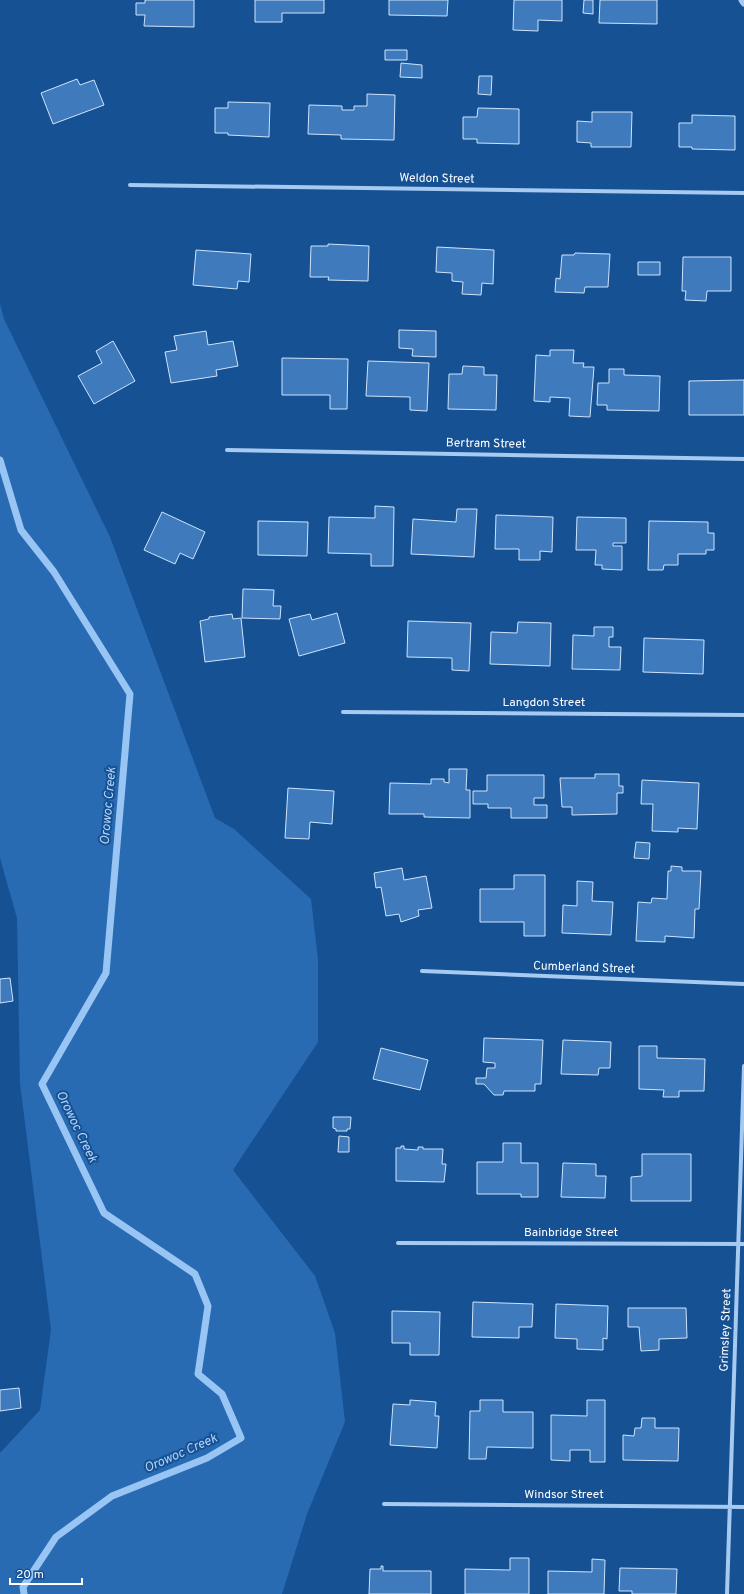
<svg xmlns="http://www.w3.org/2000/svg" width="744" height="1594" font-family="Overpass,sans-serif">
<rect width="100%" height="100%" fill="#165194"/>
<path fill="#286bb3" d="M0 304 4 319 110 537 215 818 234 829 311 899 318 960V1042L233 1170 315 1276 335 1333 345 1422 307 1514 282 1594H0V1453L40 1410 51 1330 20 1083 17 918 0 858Z"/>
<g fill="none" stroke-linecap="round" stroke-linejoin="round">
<path stroke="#98c5f4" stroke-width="7" d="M0 460 21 530 54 572 130 694 106 973 42 1084 104 1213 195 1274 208 1306 198 1374 222 1394 241 1438 207 1458 112 1496 56 1537 23 1587 24 1594"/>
</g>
<path fill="#3e7abc" stroke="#cde4fc" d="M145 0H194V27L144 26 145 15H136V3H145Z
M255 0H324V13H282V22H255Z
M389 0H448L447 16 389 15Z
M514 0H562V21L538 20V31L513 30Z
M584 0H593V14L583 13Z
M600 0H657V24L599 23Z
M385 50H407V60H385Z
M401 63 422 65V78L400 77Z
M479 76H492L491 95 478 94Z
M77 79 80 85 94 80 104 105 53 124 41 93Z
M367 94 395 95 394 140 341 139V135L308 134 309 105 342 106V110H354V106H367Z
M228 102 270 103 269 137 228 135V133H215V108H228Z
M478 108 519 109V144L477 143V139H463V117H477Z
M592 112H632L631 147H591V143L577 142V121L592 122Z
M692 115 735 116V150L692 149V147H679V123H692Z
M328 244 369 246 368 281 328 280 329 277H310L311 246H328Z
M437 247 494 250 493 284 482 283 481 295 462 294 463 282 452 281V273L436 272Z
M196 250 251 254 249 282 238 281 237 289 193 285Z
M575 253 610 254 608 287H585L584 293 555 292 556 278 560 279 562 255H574Z
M683 257H731V291H707L706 301 685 300 686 291H682Z
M638 262H660V275H638Z
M399 330 436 331V357L412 356 413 349 399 348Z
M206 331 208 345 233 341 238 366 216 370 217 376 171 383 165 352 177 350 174 336Z
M113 341 135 381 94 404 78 376 102 363 96 351Z
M550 350H574L573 363H584L583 367H594L590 417 569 416 570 398 550 397V402L534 401 536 355 550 356Z
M282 358 348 359 347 409H330V395H282Z
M368 361 429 363 427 411 410 410V397L366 396Z
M463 366 484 367V375H497L496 410 448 409 449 374H462Z
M609 369H624V375L660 376 659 411 607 410V405H597L598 383H609Z
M744 380V415H689V381Z
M375 506 394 507 393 566H371V554L328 553 329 517 375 518Z
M457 509H477L474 557 411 554 413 519 456 522Z
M162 512 205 532 193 559 180 553 175 564 144 550Z
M496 515 553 517 552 552 540 551V560H519V549H495Z
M577 517 626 518V543H613V546H622V570L602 569V565H595L596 550H576Z
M258 521 308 522 307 556 258 555Z
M649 521 708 522V533H714V550H706V554H678V565H664L663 570H648Z
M243 589 274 590 273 606H281L280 619 242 618Z
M337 613 345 643 299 656 289 619 310 614 312 620Z
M232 614 233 619 241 618 245 657 205 662 200 621 209 619V617Z
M408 621 471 623 469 671 452 670V658L407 657Z
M518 622 551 623 550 666 490 664 491 632 517 633Z
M594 627H613V637H609V647H621L620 670 572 669 573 635 594 636Z
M644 638 704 640 703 674 643 672Z
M449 769H467L466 790H470V818L424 817V814H389L390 783 431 784V779H444V782L449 783Z
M595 774H619V786H623V793H617V814L572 815V807H562L560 778H595Z
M487 775H544V798H534V805H547V818H511V808H488V804H473V791H487Z
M642 780 699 783 697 829 678 828V832L652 831 653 804H641Z
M288 788 334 791 332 824 310 822 309 839 285 838Z
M636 842 650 843 649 859 634 858Z
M671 866 682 867V871H701L699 909H695L694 938 665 936V942L636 941 638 902 651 903 652 898 667 899 668 871H671Z
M402 868 404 880 426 876 432 908 418 910 419 916 401 922 399 914 386 916 381 887 376 888 374 873Z
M514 875H545V936H524V922H480V889H514Z
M577 881 593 882 592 901 613 902 611 935 562 933 563 905 577 906Z
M10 978 13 1001 0 1003V979Z
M484 1038 543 1040 541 1084H535V1091H504L503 1095H494L484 1084H476V1078H486L487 1068H495V1063L483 1062Z
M563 1040 611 1042 610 1068H599L598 1075 561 1074Z
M639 1046H657V1058L705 1059 704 1091H679V1097H663L664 1090 639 1089Z
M381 1048 428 1060 420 1090 373 1079Z
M333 1117H351L350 1129H347V1131H336V1129L333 1128Z
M339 1136 349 1137V1152H338Z
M503 1143H521V1163H538V1197H521V1194H477V1162H503Z
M401 1146H404V1149L418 1150V1147H423V1149H443L442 1164H446L444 1182 396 1181V1148H401Z
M642 1154H691V1201H631V1177L642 1176Z
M563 1163 596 1164V1176H606L605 1198 561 1197Z
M473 1302 533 1304 532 1327H519V1338L472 1337Z
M556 1304 608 1306 607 1339 603 1338V1350L577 1349V1339L555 1338Z
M628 1308H686L687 1338 659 1339V1350L641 1351 639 1327H628Z
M392 1311 440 1312 439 1355H410V1343H392Z
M19 1388 21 1408 0 1411V1390Z
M410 1400 436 1402 435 1416H439L437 1448 390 1445 393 1404 410 1405Z
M480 1400H503V1412H533V1448L487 1447 486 1459H469L470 1411H480Z
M587 1400H605V1462H590V1450H570V1461L551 1460V1415L587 1416Z
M642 1418H655V1428H679L678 1461 623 1460V1435L634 1436 635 1428H641Z
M510 1558H529V1594H465V1569L510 1570Z
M592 1559 605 1560 604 1594H548V1571L592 1572Z
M381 1566H383V1571H431V1594H369L370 1569H381Z
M620 1568 677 1569 676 1594H632V1591H619Z"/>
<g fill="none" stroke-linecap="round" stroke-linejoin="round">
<path stroke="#a6caf1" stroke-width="4" d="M130 185 744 193
M227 450 744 459
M343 712 744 715
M422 971 744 984
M398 1243 744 1244
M384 1504 744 1507
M727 1594 744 1066"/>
<path stroke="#a6caf1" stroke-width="7" d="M742 0 744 3"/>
</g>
<g text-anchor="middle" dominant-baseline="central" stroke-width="4" stroke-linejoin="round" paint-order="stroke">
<g font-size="12" fill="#fff" stroke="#165194">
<text transform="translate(437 179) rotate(1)">Weldon Street</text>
<text transform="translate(486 444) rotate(1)">Bertram Street</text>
<text x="544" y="703">Langdon Street</text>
<text transform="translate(584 968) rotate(2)">Cumberland Street</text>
<text x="571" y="1233">Bainbridge Street</text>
<text transform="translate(726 1330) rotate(-88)">Grimsley Street</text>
<text x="564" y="1495">Windsor Street</text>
</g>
<g font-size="13" font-style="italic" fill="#b2d4f8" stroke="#165194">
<text transform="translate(109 806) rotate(-85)">Orowoc Creek</text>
<text transform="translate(76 1127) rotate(64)">Orowoc Creek</text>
<text transform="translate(181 1454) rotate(-24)">Orowoc Creek</text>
</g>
</g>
<path d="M10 1578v6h72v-6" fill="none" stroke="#ffffff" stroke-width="2"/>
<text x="16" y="1578" font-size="12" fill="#ffffff" stroke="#165194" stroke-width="3" paint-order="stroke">20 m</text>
</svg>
